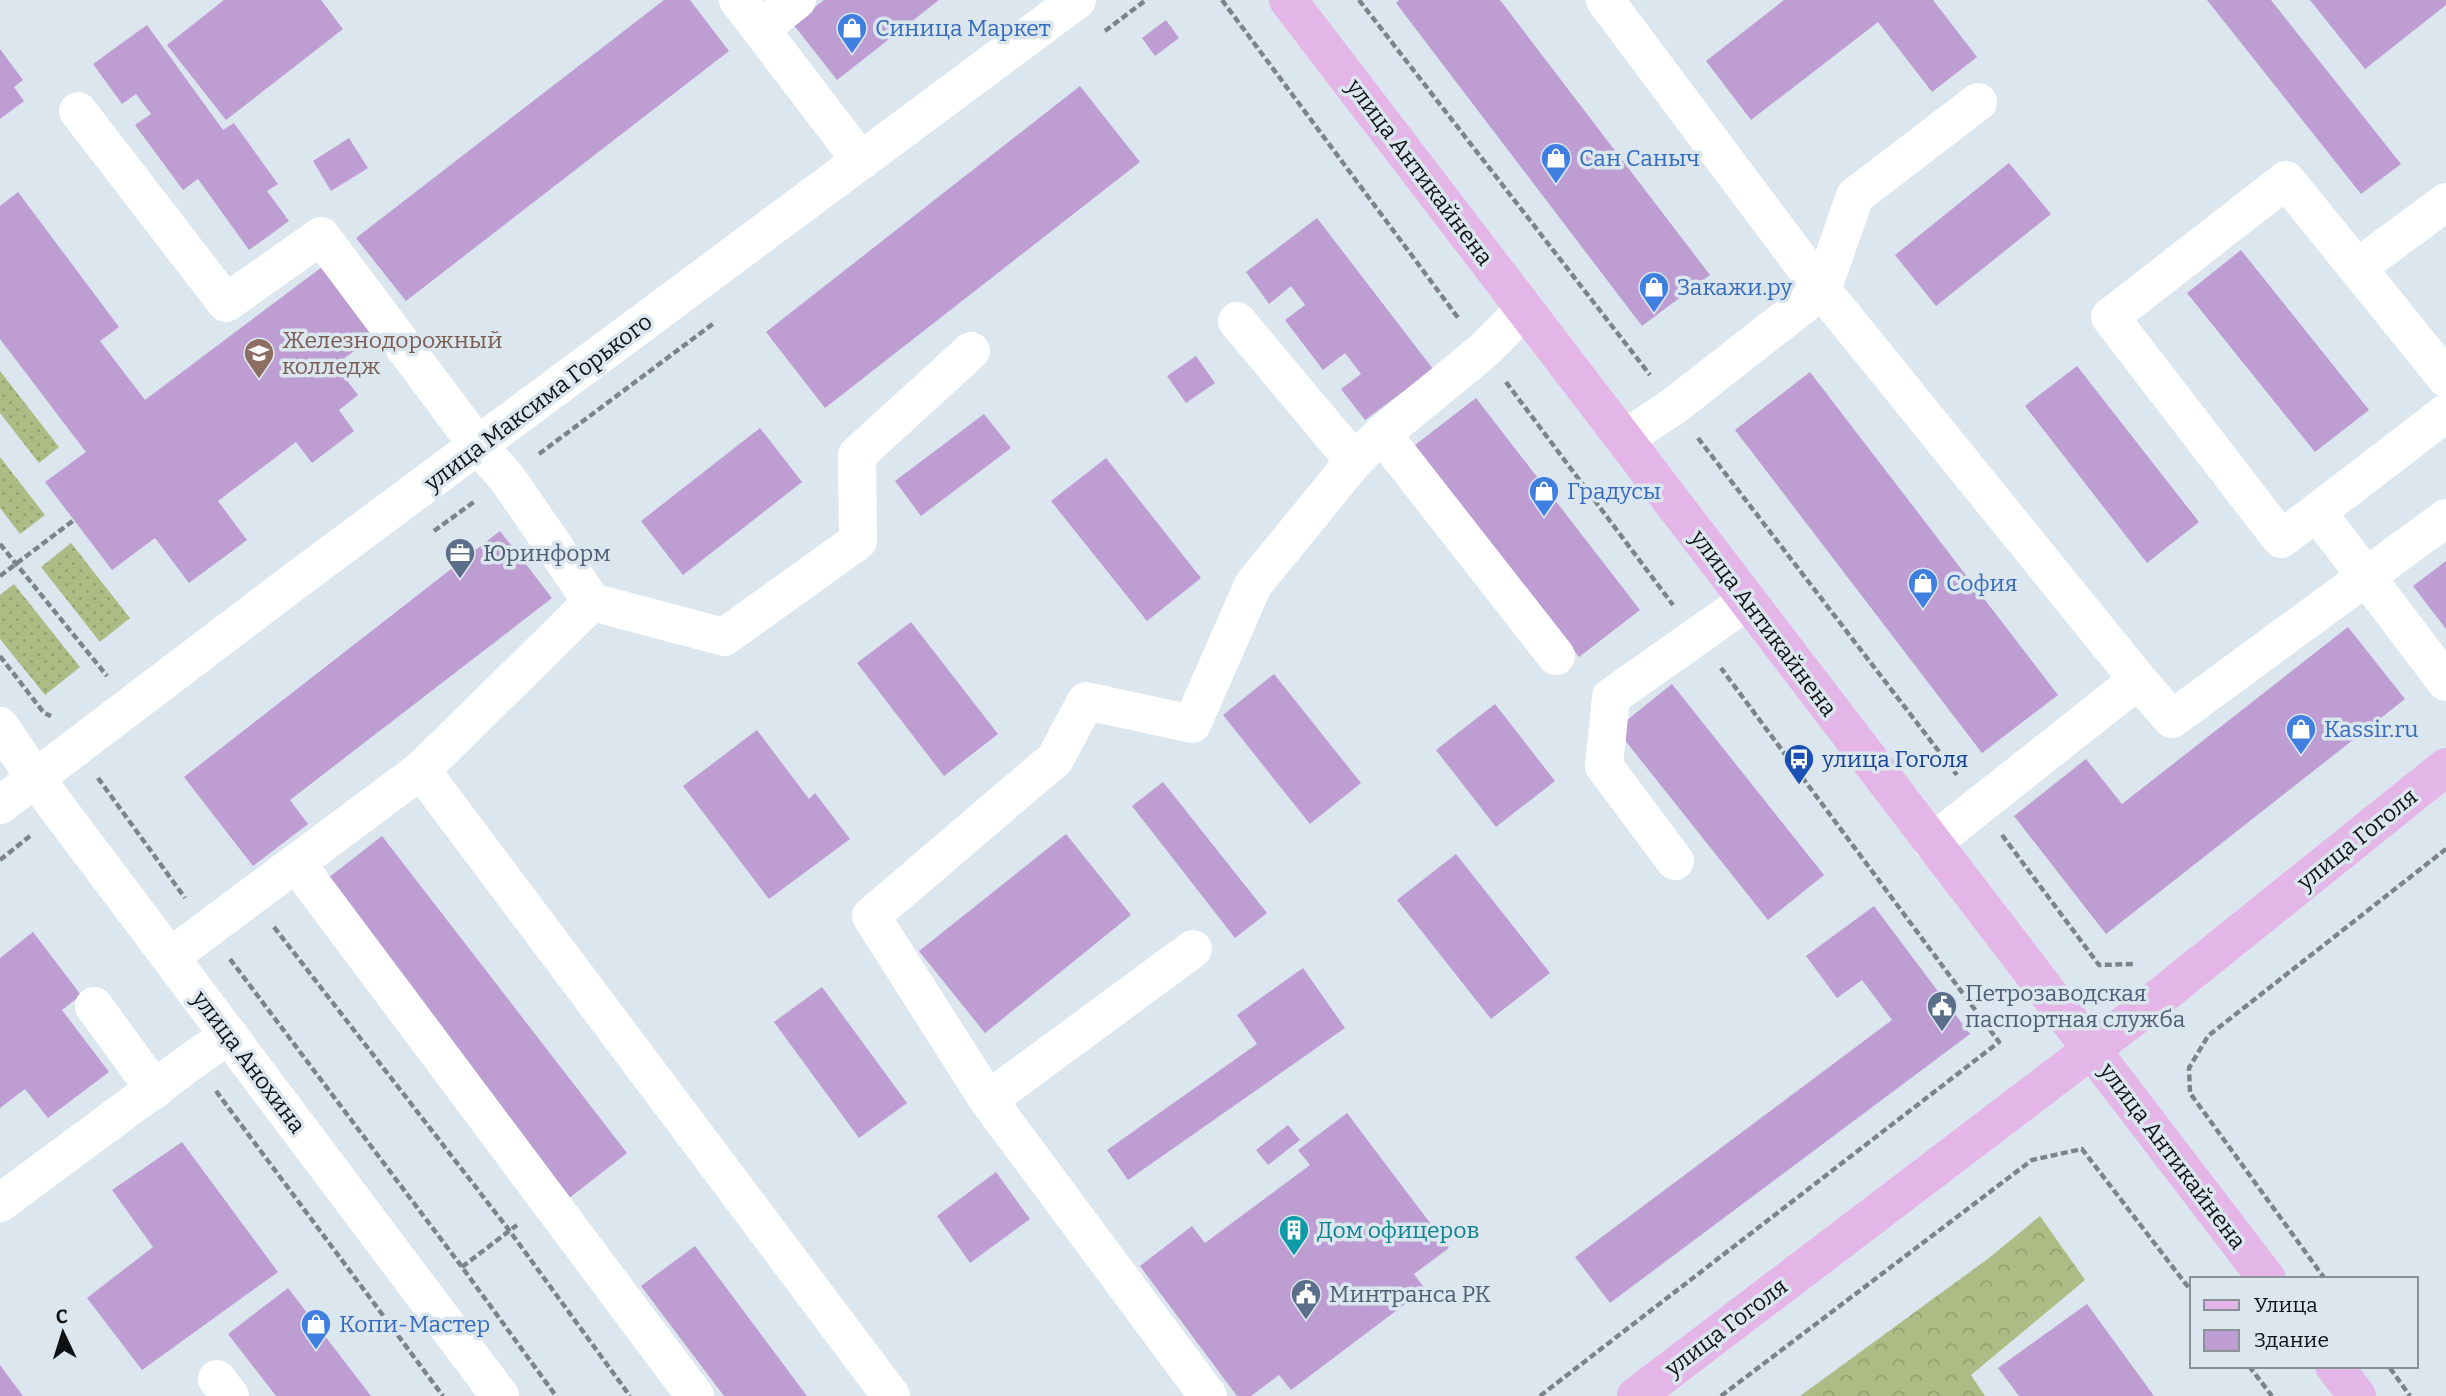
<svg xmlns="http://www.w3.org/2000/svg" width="2446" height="1396" font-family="Bitter,serif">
<defs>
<pattern id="grass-dots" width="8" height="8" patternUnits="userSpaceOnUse" patternTransform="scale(1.75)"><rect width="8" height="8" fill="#adbc84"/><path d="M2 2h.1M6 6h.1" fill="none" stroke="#94a171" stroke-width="1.8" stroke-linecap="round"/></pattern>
<pattern id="forest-crowns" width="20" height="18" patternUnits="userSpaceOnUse" patternTransform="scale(1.75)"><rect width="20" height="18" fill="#adbc84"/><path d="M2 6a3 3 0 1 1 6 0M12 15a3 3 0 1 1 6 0" fill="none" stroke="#94a171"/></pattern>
</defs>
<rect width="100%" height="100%" fill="#dce6ee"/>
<path fill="url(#grass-dots)" d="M0 371 59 447 39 463 0 413Z
M0 457 45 515 20 534 0 508Z
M71 543 130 618 100 642 41 567Z
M14 584 80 667 45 695 0 639V595Z"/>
<path fill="url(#forest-crowns)" d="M2040 1216 2085 1280 1971 1375 1985 1396H1800L1989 1258Z"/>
<path fill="#bd9dd2" d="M224 0H321L343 29 226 120 167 45Z
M664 0H690L729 51 406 301 356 238Z
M824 0H939L837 80 793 24Z
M1399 0H1500L1710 275 1642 326 1396 3Z
M1784 0H1933L1977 57 1932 92 1878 22 1751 120 1706 61Z
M2207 0H2271L2401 164 2361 194Z
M2310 0H2446V5L2365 69Z
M1166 20 1179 38 1155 56 1142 38Z
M147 25 223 130 234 123 278 184 267 191 289 221 249 250 198 179 183 190 135 125 151 114 136 94 122 104 93 64Z
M0 49 23 80 14 87 24 101 0 119Z
M1080 86 1140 162 825 408 766 332Z
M349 138 368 168 331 191 313 161Z
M2009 163 2051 214 1936 306 1895 255Z
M18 192 119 327 100 341 145 400 322 267 374 337 335 365 358 395 339 410 354 431 312 463 296 442 218 501 247 540 189 583 155 538 112 570 45 482 86 452 0 339V206Z
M1317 218 1433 369 1365 420 1341 389 1361 374 1345 353 1323 370 1285 320 1305 305 1291 286 1269 304 1246 272Z
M2241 250 2369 410 2315 452 2187 293Z
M1196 356 1215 383 1186 403 1167 376Z
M2077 366 2199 522 2147 563 2025 406Z
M1810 372 2058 695 1982 753 1735 430Z
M1476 398 1640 610 1579 657 1415 445Z
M984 414 1011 448 921 516 895 481Z
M760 428 802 482 683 575 641 521Z
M1106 458 1201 578 1147 621 1051 501Z
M500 531 552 598 290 800 308 824 253 866 184 777Z
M2446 561V629L2413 586Z
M911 622 998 734 944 776 857 663Z
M2348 627 2405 699 2106 934 2014 816 2086 759 2122 804Z
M1274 674 1361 783 1310 824 1223 715Z
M1672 684 1824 875 1768 920 1616 729Z
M1495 704 1555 781 1496 827 1436 750Z
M757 730 809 799 815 793 850 839 769 899 683 786Z
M1163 782 1267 913 1235 938 1132 806Z
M1066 834 1131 915 985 1033 919 951Z
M382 836 627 1153 568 1199 323 882Z
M1456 854 1550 973 1491 1019 1397 900Z
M1874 906 1970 1034 1610 1303 1575 1257 1892 1020 1862 980 1837 998 1806 956Z
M33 932 81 995 62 1010 109 1072 48 1118 25 1089 0 1108V958Z
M1303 968 1345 1028 1128 1180 1107 1150 1257 1044 1237 1015Z
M822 987 907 1103 859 1138 774 1022Z
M1347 1113 1449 1248 1414 1274 1425 1289 1291 1390 1279 1375 1251 1396H1237L1140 1266 1192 1226 1205 1243 1310 1165 1298 1150Z
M1288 1125 1300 1140 1268 1165 1256 1150Z
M182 1142 278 1272 142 1370 87 1298 153 1247 112 1190Z
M996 1172 1030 1219 970 1263 937 1216Z
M695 1246 807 1396H724L641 1286Z
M288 1288 371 1396H276L228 1334Z
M2087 1304 2154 1396H2019L1998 1368Z
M0 1365 23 1396H0Z"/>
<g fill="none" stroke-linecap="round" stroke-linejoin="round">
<path stroke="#7d8389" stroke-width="4.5" stroke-dasharray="7 3.5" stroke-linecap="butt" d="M1222 0 1459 319
M1359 0 1650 375
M1105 31 1146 0
M1506 382 1673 605
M1698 438 1957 775
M539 454 714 323
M434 531 475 501
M0 544 107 676
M0 576 74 520
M0 656 44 713 51 716
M98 778 185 898
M2002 835 2099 965 2135 964
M0 860 30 836
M274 927 509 1230 630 1396
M230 959 462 1267 556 1396
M216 1091 443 1396
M462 1267 517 1225
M2325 1279 2190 1093 2189 1068 2208 1036 2446 849
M2249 1366 2272 1396
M2390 1368 2410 1396
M1540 1396 1999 1042 1721 668
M1721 1396 2032 1160 2082 1149 2192 1292"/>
<path stroke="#fff" stroke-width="38" d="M738 0 861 161
M1605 0 1822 290 1855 196 1978 102
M760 29 797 0
M78 111 226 303 321 236 479 447 507 478 592 602
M2357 268 2446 202
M1237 321 1354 461
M2446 378 2286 180 2110 317 2281 539 2317 512 2446 682
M1382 434 1556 656
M1624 439 1674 406 1822 290 2138 680 1932 843
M2317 512 2446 413
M2138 680 2172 719 2446 518
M0 726 35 778 500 1396
M421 770 592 602 724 637 858 541 857 455 971 351
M0 805 299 578 1077 0
M1675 861 1604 766 1611 697 1747 601
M296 863 695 1396
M170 957 421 770 891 1396
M94 1006 155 1090
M988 1100 1193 949
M0 1203 193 1060 229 1035
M217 1379 230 1396
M1208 1396 988 1100 871 916 1055 759 1086 701 1192 724 1253 585 1354 461 1382 434 1483 351 1525 309"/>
<path stroke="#e3b6e7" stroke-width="38" d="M1288 0 2267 1279
M2334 1366 2357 1396
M1636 1396 2141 1012 2446 767"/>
</g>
<defs>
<g id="shop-pin" transform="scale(1.575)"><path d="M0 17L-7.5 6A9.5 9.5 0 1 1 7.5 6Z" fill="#3f7fe0" stroke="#dce6ee"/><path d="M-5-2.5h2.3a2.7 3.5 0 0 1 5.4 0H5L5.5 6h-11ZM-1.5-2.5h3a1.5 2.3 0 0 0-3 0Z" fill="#fff"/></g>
<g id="university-pin" transform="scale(1.575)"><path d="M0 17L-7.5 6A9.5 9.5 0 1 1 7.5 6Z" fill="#8d6e63" stroke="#dce6ee"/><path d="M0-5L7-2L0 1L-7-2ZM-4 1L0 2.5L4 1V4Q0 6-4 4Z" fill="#fff"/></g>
<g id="office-pin" transform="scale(1.575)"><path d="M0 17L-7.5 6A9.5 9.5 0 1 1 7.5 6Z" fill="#5c6f8a" stroke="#dce6ee"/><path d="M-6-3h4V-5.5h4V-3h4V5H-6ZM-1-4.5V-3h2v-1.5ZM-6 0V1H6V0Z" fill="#fff"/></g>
<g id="bus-pin" transform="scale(1.575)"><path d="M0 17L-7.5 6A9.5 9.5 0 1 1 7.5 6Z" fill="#1a4fb4" stroke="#dce6ee"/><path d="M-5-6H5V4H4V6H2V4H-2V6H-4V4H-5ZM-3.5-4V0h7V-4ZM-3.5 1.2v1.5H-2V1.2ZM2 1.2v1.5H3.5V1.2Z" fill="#fff"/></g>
<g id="civic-pin" transform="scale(1.575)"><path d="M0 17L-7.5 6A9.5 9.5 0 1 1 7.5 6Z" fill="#5c6f8a" stroke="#dce6ee"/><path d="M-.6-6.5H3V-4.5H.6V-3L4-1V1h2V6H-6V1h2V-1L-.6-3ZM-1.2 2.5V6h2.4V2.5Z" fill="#fff"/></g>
<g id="building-pin" transform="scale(1.575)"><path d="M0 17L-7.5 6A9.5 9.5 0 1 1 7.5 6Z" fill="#0f9aa8" stroke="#dce6ee"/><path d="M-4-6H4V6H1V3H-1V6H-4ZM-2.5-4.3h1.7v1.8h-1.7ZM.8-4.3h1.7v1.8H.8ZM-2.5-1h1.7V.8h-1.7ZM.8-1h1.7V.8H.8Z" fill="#fff"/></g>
</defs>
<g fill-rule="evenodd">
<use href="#shop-pin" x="852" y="28"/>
<use href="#shop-pin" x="1556" y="158"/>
<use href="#shop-pin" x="1654" y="287"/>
<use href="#university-pin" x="259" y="353"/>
<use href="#shop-pin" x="1544" y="491"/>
<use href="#office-pin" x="460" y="553"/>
<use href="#shop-pin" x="1923" y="583"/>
<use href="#shop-pin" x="2301" y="729"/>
<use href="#bus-pin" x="1799" y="759"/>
<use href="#civic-pin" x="1942" y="1006"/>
<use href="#building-pin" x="1294" y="1230"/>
<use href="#civic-pin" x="1306" y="1294"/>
<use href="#shop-pin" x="316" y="1324"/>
</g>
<g text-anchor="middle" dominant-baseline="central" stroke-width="7" stroke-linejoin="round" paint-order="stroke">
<g font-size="23" fill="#366cbe" stroke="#dce6ee" text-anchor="start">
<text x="875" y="28">Синица Маркет</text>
<text x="1579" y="158">Сан Саныч</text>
<text x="1677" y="287">Закажи.ру</text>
<text x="1567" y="491">Градусы</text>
<text x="1946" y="583">София</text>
<text x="2324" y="729">Kassir.ru</text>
<text x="339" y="1324">Копи-Мастер</text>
</g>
<g font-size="23" fill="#0f1215" stroke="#dce6ee">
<text transform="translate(1420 172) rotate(53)">улица Антикайнена</text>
<text transform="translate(538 402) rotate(-37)">улица Максима Горького</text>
<text transform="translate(1764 623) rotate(53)">улица Антикайнена</text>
<text transform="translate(2357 839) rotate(-39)">улица Гоголя</text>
<text transform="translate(249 1062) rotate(53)">улица Анохина</text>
<text transform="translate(2173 1156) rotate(53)">улица Антикайнена</text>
<text transform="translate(1726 1327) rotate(-37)">улица Гоголя</text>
</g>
<g font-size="23" fill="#785e54" stroke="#dce6ee" text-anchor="start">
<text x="282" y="340">Железнодорожный<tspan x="282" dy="26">колледж</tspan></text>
</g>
<g font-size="23" fill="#4e5e75" stroke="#dce6ee" text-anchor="start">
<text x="483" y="553">Юринформ</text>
<text x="1965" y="993">Петрозаводская<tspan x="1965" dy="26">паспортная служба</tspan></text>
<text x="1329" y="1294">Минтранса РК</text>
</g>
<g font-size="23" fill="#164399" stroke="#dce6ee" text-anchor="start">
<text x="1822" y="759">улица Гоголя</text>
</g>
<g font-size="23" fill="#0d838f" stroke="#dce6ee" text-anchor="start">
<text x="1317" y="1230">Дом офицеров</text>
</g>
</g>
<rect x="2190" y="1277" width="228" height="91" fill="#dce6ee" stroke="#8a9197" stroke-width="2"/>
<rect x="2204" y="1300" width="35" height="10" fill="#e3b6e7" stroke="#8a9197" stroke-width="2"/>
<text x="2254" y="1312" font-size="21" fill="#0f1215">Улица</text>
<rect x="2204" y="1330" width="35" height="21" fill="#bd9dd2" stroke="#8a9197" stroke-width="2"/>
<text x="2254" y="1347" font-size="21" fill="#0f1215">Здание</text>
<g transform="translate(63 1333) rotate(356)" stroke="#dce6ee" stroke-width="5" paint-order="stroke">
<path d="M0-5L12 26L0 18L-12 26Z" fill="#0f1215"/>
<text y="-10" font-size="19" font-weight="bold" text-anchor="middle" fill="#0f1215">С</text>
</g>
</svg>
